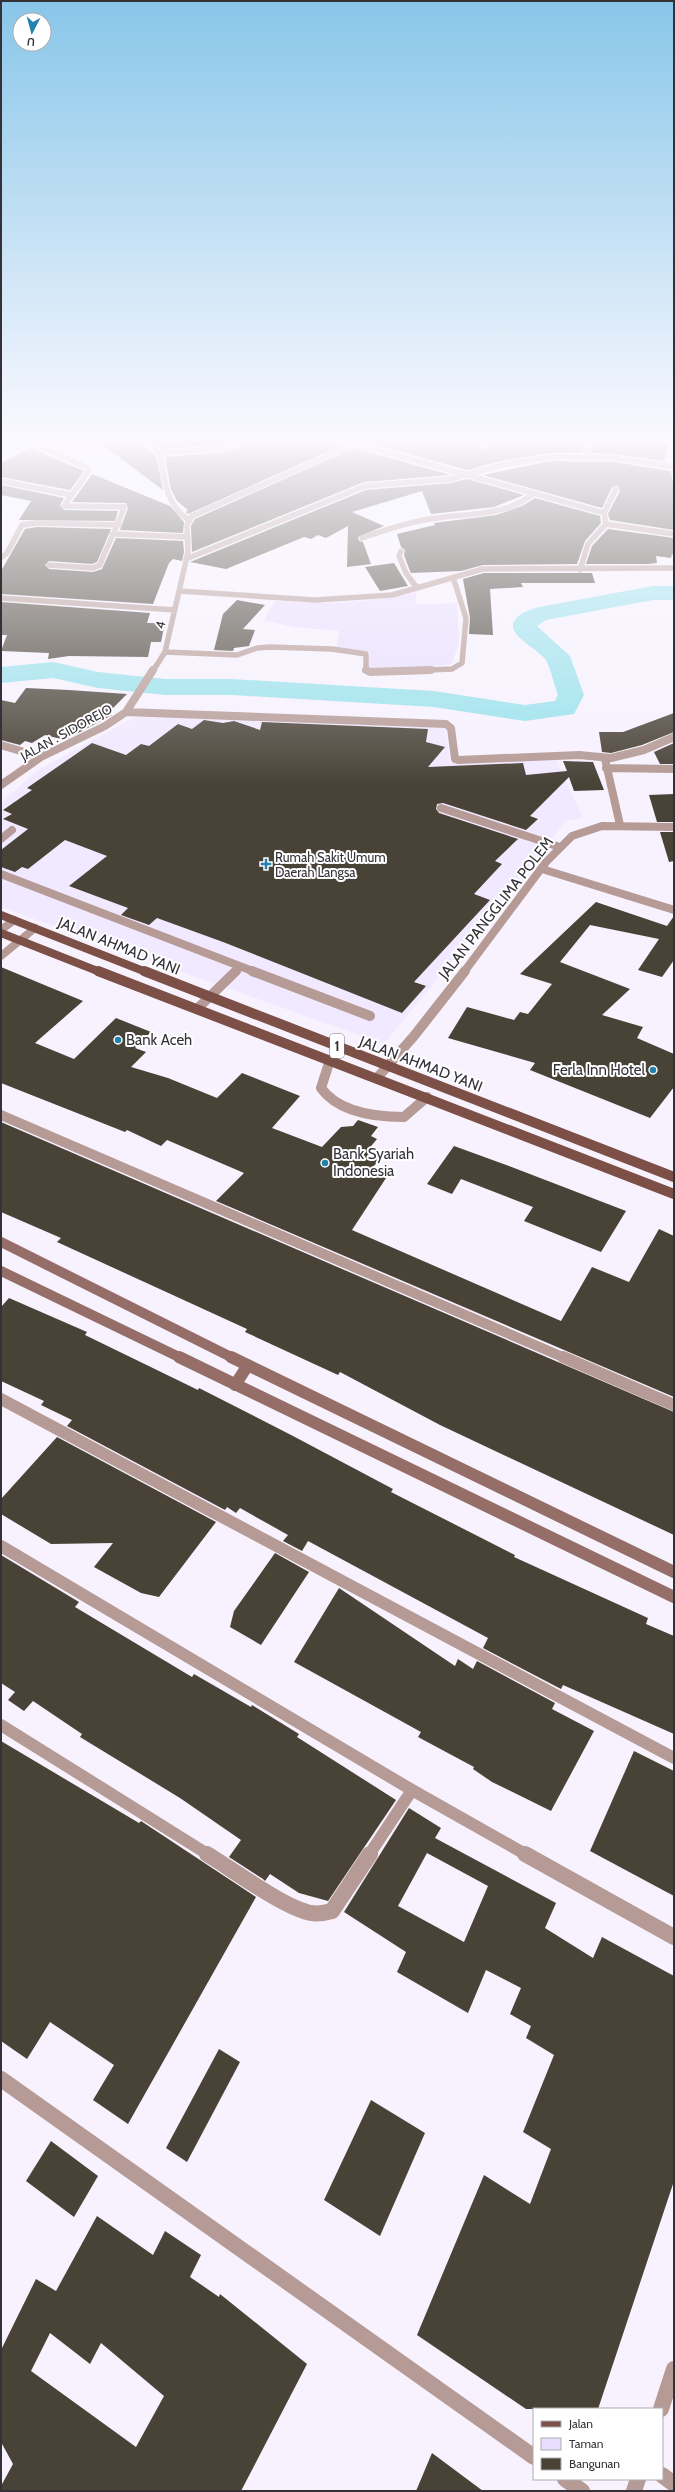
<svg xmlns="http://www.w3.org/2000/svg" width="675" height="2492" font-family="Cabin,sans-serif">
<rect width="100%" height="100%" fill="#f7f2fe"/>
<path fill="#f1e9ff" d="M137 716 442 726 446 730 450 763 555 758 583 818 566 821 384 1044 1 907V803L38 770Z"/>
<path fill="#e9defe" d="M416 592V604L457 603 459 642 452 664 397 670H368L370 652 336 649 339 631 294 627 264 620 275 601C323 605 370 603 416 592Z"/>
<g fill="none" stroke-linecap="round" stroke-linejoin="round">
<path fill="#99e1eb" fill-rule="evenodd" d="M6 436H33L30 440 1 452V438Z
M653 586H674V600H653L546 620 537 626 570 656 584 695 574 714 525 721 434 707 231 695H165L98 688 53 678 1 683V667L53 662 98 672 165 679H231L434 691 525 705 555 701 558 695C554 684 551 670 546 660 539 649 504 634 515 620 520 613 531 609 539 607Z"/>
</g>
<path fill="#494237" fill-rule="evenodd" d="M91 436H130L156 456 163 490Z
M142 436H245L226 444 161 449Z
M260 436H324L326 440 343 445 188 514 186 512 188 510 177 501 171 489 165 457 228 452 258 440Z
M366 436H490L480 445 481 449 484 450 501 436H587L582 453H549L501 461 467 470 362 441Z
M595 436 660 441V443L668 444 664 461 615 454 590 453Z
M30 448 75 467 84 471 70 490 1 477V463Z
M354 448 451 475 364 482 192 552 191 526 195 519Z
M550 461 614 462 671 471 674 489V530L610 520 608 514 620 491 618 485 612 487 602 508 483 475Z
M92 474 170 506 184 522 183 533 120 530 128 508 126 503 72 502Z
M467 479 524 495 494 507 431 514 422 491 352 512 384 526 358 537 359 541 363 542 371 564 347 567 348 526 326 538 318 535 311 539 304 537 226 569 190 562 366 490 451 483Z
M1 485 64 498 60 505 64 510 118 511 115 521 19 520 31 501 1 495Z
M535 498 600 516 601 523 585 541 577 564 483 565 461 571 411 573 410 571 404 555 405 550 401 547 397 534 435 525 434 523 496 515 522 506Z
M37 527 111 529 97 562 92 564 49 561 45 565 49 569 93 572 102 569 116 538 183 541 184 552 182 561 173 559 169 563 153 604 1 594V571L25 529Z
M608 529 674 538V555L672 554 671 558 656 556 657 563 648 564H586L592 546Z
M394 563 408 586 380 591 365 567Z
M484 573H592L595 583H521L523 587 490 589 493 635 469 634 470 618 463 579Z
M237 600 265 605 243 629 255 630 249 646 234 648 233 651 214 650 223 614Z
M1 602 150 613 147 623H165L161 642H151L148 657 69 656 48 659 49 653 1 651 7 635H1Z
M26 688 69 690 127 694 107 714 112 715 65 740 45 735 32 743 25 741 20 745 1 740V700L15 703Z
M674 713V732L642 745 611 753 602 752 599 732H623Z
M204 720 223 723 234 721 260 730 262 722 428 729 426 742 445 747 428 767 523 763 526 775 567 771 563 761 593 762 604 790 574 791 569 777 530 816 538 819 526 830 443 803 437 804 436 809 439 813 518 839 495 861 502 864 474 894 490 900 414 982 426 986 402 1013 223 942 157 918 149 925 121 915 128 908 69 886 107 856 65 840 28 869 22 867 15 872 1 867V850L28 829 3 819 12 814 3 810 32 790 27 788 92 743 126 755 141 744 149 746 178 724 192 729Z
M674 743V764H660L654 752Z
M674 794V822H657L649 795Z
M660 832H674V861L669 862Z
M596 902 667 926 674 916V960L662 977 638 970 659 939 590 925 560 962 630 989 602 1015 643 1027 637 1038 674 1054V1087L650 1118 530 1070 535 1063 448 1038 467 1007 514 1020 520 1012 528 1014 552 984 520 974Z
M1 967 83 1001 35 1043 74 1059 116 1018 151 1032 135 1048 146 1052 131 1067 168 1078 217 1098 242 1073 300 1096 272 1128 322 1147 341 1127 353 1126 358 1120 378 1127 371 1136 377 1139 367 1151 381 1158 372 1168 388 1175 352 1230 561 1321 592 1267 629 1282 659 1229 674 1236V1397L216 1201 244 1173 167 1140 161 1146 127 1130 125 1132 1 1083Z
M1 1122 674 1412V1535L440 1425 340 1372 338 1375 245 1332 247 1329 57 1242 61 1238 1 1212Z
M454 1146 509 1166 626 1211 601 1252 524 1221 533 1207 461 1179 452 1194 427 1184Z
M9 1298 87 1332 85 1335 198 1390 199 1388 293 1436 393 1489 391 1492 515 1555 514 1557 648 1618 646 1624 674 1636V1734L563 1685 561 1689 483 1648 488 1638 308 1541 302 1551 283 1541 288 1535 240 1508 236 1513 227 1507 225 1510 67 1426 72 1420 41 1405 44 1401 1 1381V1307Z
M57 1437 216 1522 159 1597 141 1593 94 1567 113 1543 51 1544 1 1514V1499Z
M275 1553 309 1572 261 1645 230 1627 234 1611Z
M1 1555 79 1602 75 1607 192 1677 194 1674 251 1707 252 1705 299 1734 297 1737 396 1800 328 1901 299 1893 270 1874 265 1881 263 1879 229 1857 241 1840 180 1798 80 1737 82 1734 33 1701 24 1711 8 1700 15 1692 1 1683Z
M339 1588 455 1666 458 1659 473 1669 477 1661 555 1703 552 1709 594 1731 551 1811 492 1782 473 1769 474 1767 418 1737 421 1732 294 1662Z
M1 1741 139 1823 141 1821 256 1897 128 2124 93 2100 114 2065 50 2022 27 2059 1 2041Z
M634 1751 674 1771V1896L590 1851Z
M409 1808 441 1828 435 1838 556 1903 545 1928 593 1958 602 1937 674 1976V2181L598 2409H526L417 2335 484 2175 530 2204 551 2149 523 2132 554 2055 526 2038 531 2026 510 2014 521 1988 486 1970 468 2013 397 1972 406 1952 344 1912ZM427 1853 488 1886 464 1942 398 1906Z
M219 2049 240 2062 187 2162 166 2148Z
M371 2100 425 2133 380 2236 324 2200Z
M51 2141 98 2176 74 2217 26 2181Z
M97 2216 153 2255 165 2231 201 2255 190 2277 219 2297 220 2294 307 2364 241 2491H1V2486L13 2464 1 2442V2350L36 2279 56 2291ZM50 2333 90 2364 101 2343 164 2396 136 2447 31 2371Z
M432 2453 483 2491H416Z"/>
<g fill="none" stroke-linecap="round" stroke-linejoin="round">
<path stroke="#b59a95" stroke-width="8" d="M441 808 560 847
M1 839 12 830
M1 874 255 972
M235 972 240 967"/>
<path stroke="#b59a95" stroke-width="10" d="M252 971 370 1016
M197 1009 236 971
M330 1060 321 1088C339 1113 375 1117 404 1117L427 1097"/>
<path stroke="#b59a95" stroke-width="5.5" d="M134 436 160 453C164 478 166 506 189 520
M328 436 604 513 606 524 588 544 580 570
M484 446 497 436
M160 453 227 448 256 436
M585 457 591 436
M1 481 71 495
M604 513 616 489
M606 524 674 534
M112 534 188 537
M362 538C382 531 403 524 424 520 462 512 501 519 533 494
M401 551 399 556 406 573 417 588
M1 558 7 553 22 525 37 523 119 525
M186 559 365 486 451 479 502 465 550 457 614 458 674 467
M49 565 93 568 100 565C107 545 118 527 124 507L64 506 88 472V468L40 446 50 436
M179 591 315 600 392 595 483 569 674 568
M1 598 175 610
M165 652 237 655 257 648 270 647 332 649 366 654V671
M153 671 165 652 188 552 187 525 192 516 346 448 362 436
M404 671 452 669 462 663 466 618 453 577"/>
<path stroke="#b59a95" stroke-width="8" d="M366 670 370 672 431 670
M126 712 446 724 451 728 455 759 458 760 579 755 611 758 644 750 674 737
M1 745 41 757
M605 759 620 825
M606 768 674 769
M1 785 41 757 105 726 126 712 153 670
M542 869 674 910
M1 930 14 920
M1 956 35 928"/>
<path stroke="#b59a95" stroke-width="10" d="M1 1115 565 1358"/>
<path stroke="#b59a95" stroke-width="12" d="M563 1357 674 1405
M1 1399 674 1758
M1 1546 412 1790 527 1855
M1 1725 209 1855
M369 1855 412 1790"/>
<path stroke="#b59a95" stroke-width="16" d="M207 1854C232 1869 284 1908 311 1913 318 1914 325 1913 332 1911L370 1854
M525 1854 674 1937
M1 2079 534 2457
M662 2475 674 2484
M565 2479 582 2491"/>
<path stroke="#b59a95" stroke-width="8" d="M464 972 546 862 572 836 602 826 674 827"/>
<path stroke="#b59a95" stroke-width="10" d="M377 1078 414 1036 465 971"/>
<path stroke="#b59a95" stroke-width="16" d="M661 2409 674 2369
M634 2491 638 2479"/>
<path stroke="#946e67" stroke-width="10" d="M1 1242 233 1358
M1 1271 181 1358"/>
<path stroke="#946e67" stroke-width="12" d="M179 1357 674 1597
M231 1357 674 1572
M235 1385 248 1365"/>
<path stroke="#7c4f47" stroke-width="8" d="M1 915 146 972
M1 933 100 972"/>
<path stroke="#7c4f47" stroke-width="10" d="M98 971 674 1194
M144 971 674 1177"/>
</g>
<linearGradient id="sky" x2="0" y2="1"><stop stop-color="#88c6e9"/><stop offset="0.56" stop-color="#fbf9ff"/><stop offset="1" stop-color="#fbf9ff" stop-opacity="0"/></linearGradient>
<rect width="675" height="785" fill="url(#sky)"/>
<g fill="#2182ad" stroke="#fff" stroke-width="1.5">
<path d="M264 858h4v4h4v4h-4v4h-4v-4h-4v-4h4z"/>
<circle cx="118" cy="1040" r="4"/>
<circle cx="653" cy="1070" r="4"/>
<circle cx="325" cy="1163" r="4"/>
</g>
<g text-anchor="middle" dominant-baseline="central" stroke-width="4" stroke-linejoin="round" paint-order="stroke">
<g font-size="13" fill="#343238" stroke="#fff">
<text transform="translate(160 625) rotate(-77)">4</text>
<text transform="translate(66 732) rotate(-29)">JALAN . SIDOREJO</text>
</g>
<g font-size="13" fill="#343238" stroke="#fff" text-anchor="start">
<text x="275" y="857">Rumah Sakit Umum<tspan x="275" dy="15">Daerah Langsa</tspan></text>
</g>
<rect fill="#fff" stroke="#717074" stroke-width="1" x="330" y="1034" width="14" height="24" rx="3"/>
<g font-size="14" font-weight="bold" fill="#343238">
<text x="337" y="1046">1</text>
</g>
<g font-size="15" fill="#343238" stroke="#fff">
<text transform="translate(496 908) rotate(-52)">JALAN PANGGLIMA POLEM</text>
<text transform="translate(119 946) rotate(22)">JALAN AHMAD YANI</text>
<text transform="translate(421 1064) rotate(21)">JALAN AHMAD YANI</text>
</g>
<g font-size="15" fill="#343238" stroke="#fff" text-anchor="start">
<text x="126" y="1040">Bank Aceh</text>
<text x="645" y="1070" text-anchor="end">Ferla Inn Hotel</text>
<text x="333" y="1154">Bank Syariah<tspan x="333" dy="17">Indonesia</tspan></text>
</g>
</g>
<rect width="675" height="2492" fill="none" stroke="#343238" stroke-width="4"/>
<rect x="533" y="2408" width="130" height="72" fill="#ffffff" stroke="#aeadaf"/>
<rect x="541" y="2421" width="20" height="6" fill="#7c4f47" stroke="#aeadaf"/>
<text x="569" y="2428" font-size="12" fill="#343238">Jalan</text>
<rect x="541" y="2438" width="20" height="12" fill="#e9defe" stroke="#aeadaf"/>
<text x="569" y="2448" font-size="12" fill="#343238">Taman</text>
<rect x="541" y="2458" width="20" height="12" fill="#494237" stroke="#aeadaf"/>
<text x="569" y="2468" font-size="12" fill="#343238">Bangunan</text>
<g transform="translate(32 32) rotate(186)"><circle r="19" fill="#ffffff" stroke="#aeadaf"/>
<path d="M0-3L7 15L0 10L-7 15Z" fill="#2182ad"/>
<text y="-6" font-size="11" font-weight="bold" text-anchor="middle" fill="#343238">U</text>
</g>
</svg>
